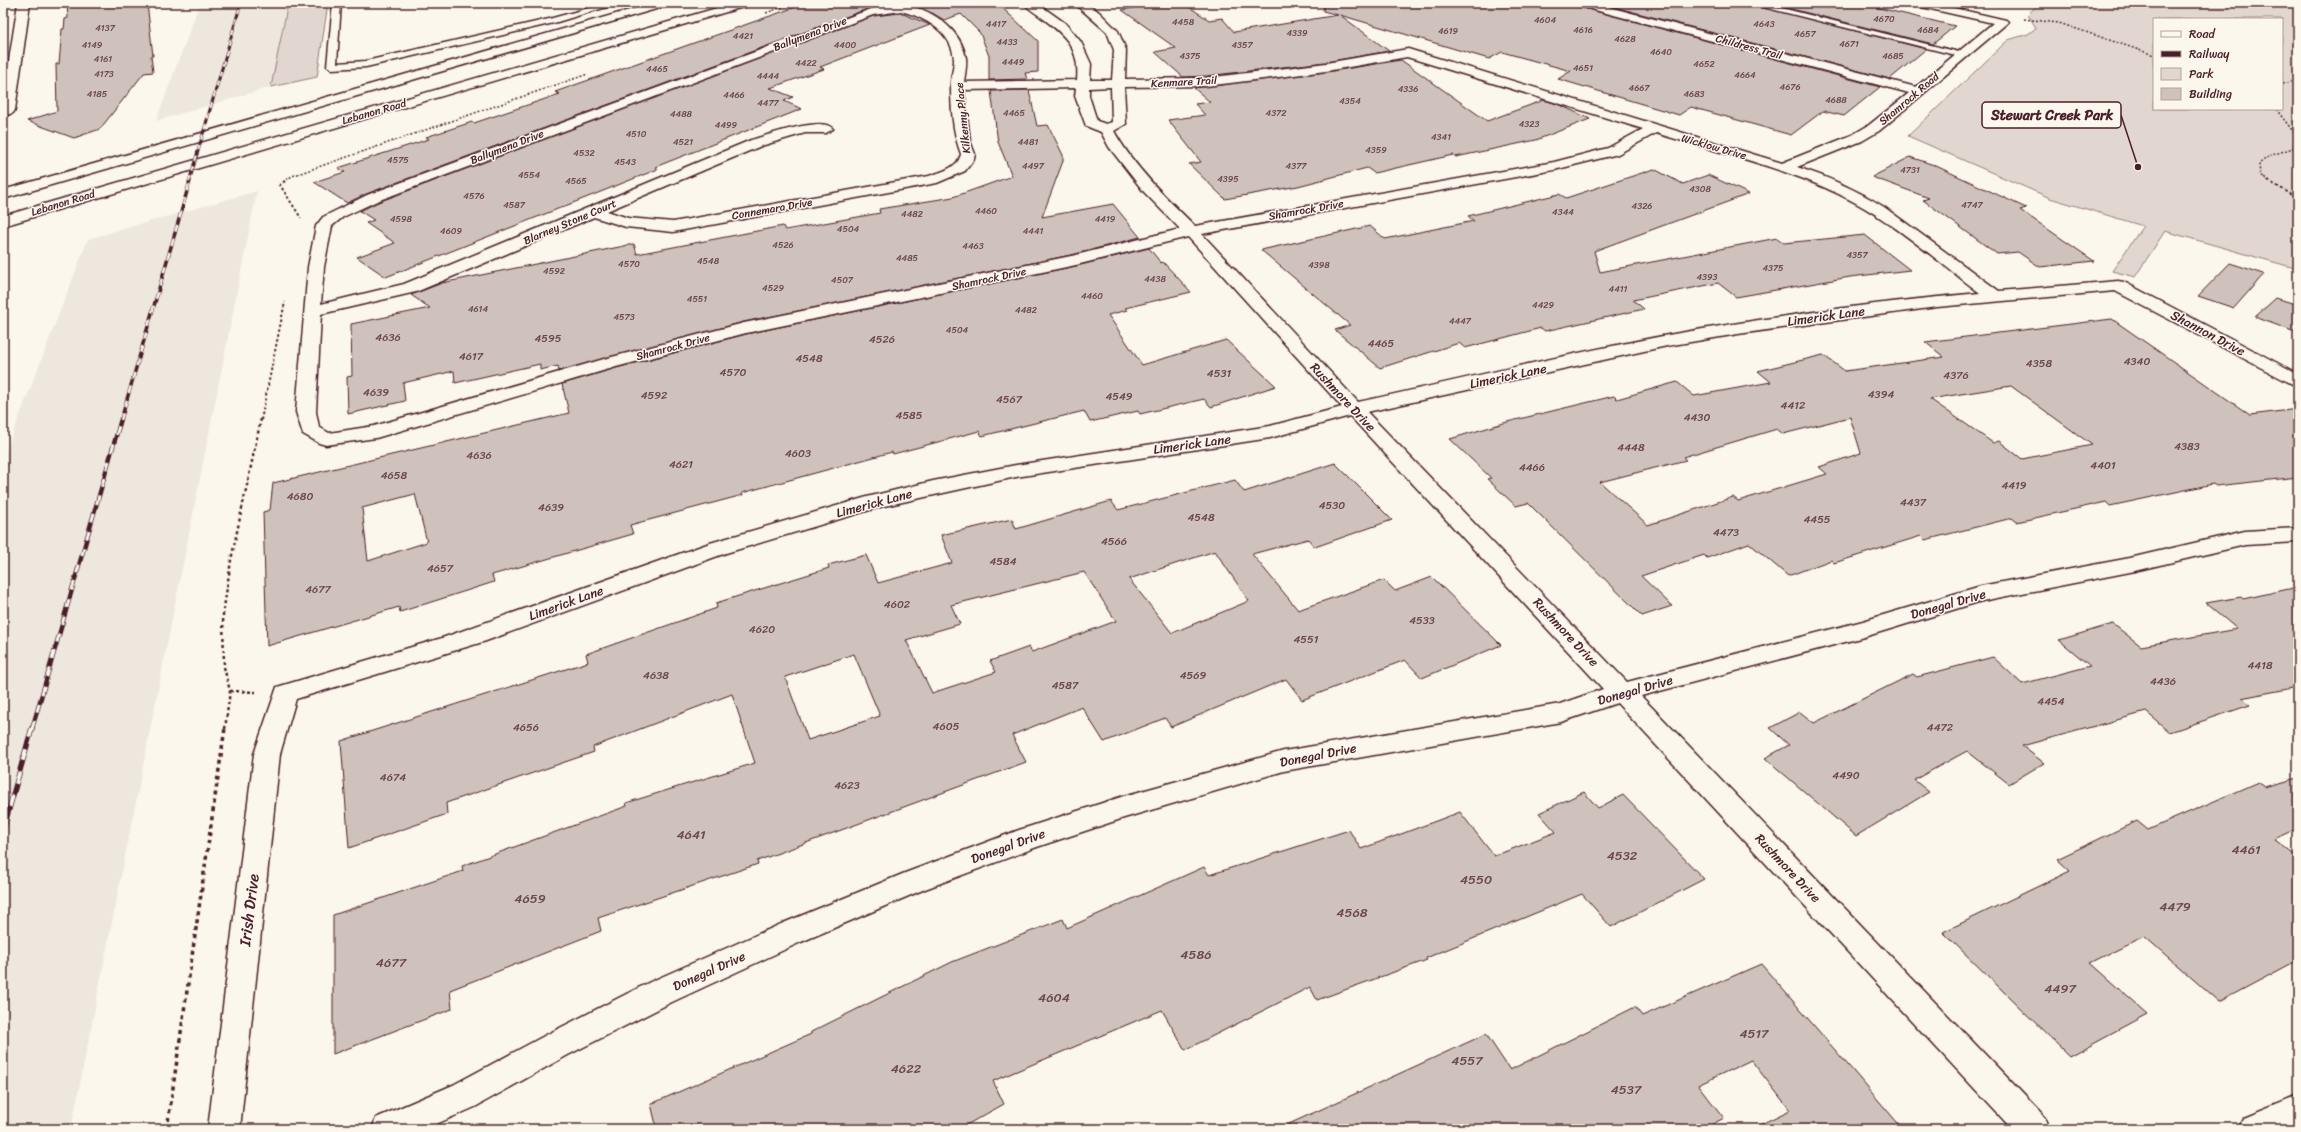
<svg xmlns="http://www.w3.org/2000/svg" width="2301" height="1132" font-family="Sriracha,sans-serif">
<rect width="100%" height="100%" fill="#fbf7ec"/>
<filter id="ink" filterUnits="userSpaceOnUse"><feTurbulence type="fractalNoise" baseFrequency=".025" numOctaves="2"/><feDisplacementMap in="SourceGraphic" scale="8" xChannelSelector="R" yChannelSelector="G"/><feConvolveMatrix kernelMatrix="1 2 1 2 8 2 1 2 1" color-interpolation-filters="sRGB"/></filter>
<g filter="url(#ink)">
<path fill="#eee7de" d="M200 3H288L271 87 156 121Z
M257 191 71 1129H3V459L88 239Z"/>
<path fill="#e2d7d0" stroke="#967b7e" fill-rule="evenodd" d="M288 3H328L317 77 271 87Z
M2040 3H2298V269L2165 231 2135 277 2112 271 2143 226 2050 198 1908 136 2008 40 2028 34 2036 28 2028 14ZM2154 19H2282V109H2154Z"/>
<path fill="#cfc2bc" stroke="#4a1f2b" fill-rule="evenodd" d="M67 3H147L153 56H151L153 72 144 73 100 129 74 138 27 121 57 111 56 64H59L62 29H64L65 19 68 18Z
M807 3H986L989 5 997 3 1038 41V72L1025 73 1027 79 989 80V56L980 33 961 14 944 20 934 14 913 5 886 4 870 8 366 194 347 203 314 182 345 172 338 168 429 139 426 137 472 122 474 123 560 94 555 92Z
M1160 3H1183L1209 20 1222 18 1234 32 1338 15 1323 11 1324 3H1572L1576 6 1880 87 1844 116 1823 111 1791 135 1691 107 1679 115 1558 79 1571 71 1502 52 1489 59 1340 15 1389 51 1326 62 1206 76 1183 77 1155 52 1176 48 1122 10Z
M1599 3H1746L1926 49 1890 79Z
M1767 3H1858L1955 26 1933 44Z
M901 13 930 25 820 67 824 69 770 88 793 97 784 101 802 109 655 167 658 169 603 191 386 277 357 257 395 243 366 223 374 220 360 211 378 202 873 16Z
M1401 60 1487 121 1544 100 1560 105 1590 119 1536 140 1456 157 1453 155 1374 173 1367 168 1298 186 1225 199 1189 164 1201 162 1168 120 1205 115 1195 104 1210 102 1194 88 1326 72Z
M1029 90 1037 126 1048 125 1063 155V161L1042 217 1113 204 1140 237 1076 254 744 322 559 371 558 366 540 370V364L455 383 454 371 403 383 405 401 348 414 347 377 352 376 351 324 430 308 411 295 442 283 634 244 637 254 783 226 785 230 880 213 879 209 953 197 1012 176 998 142 991 91Z
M1910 157 1934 165 2026 208 2020 210 2094 261 2040 267 2018 252 1997 254 1923 200 1929 198 1872 177Z
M1654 169 1683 184 1708 175 1749 194 1594 251 1600 272 1777 238 1784 243 1865 235 1910 270 1850 277 1736 297 1718 283 1633 300 1644 309 1545 331 1541 328 1465 348 1459 343 1380 368 1335 330 1350 325 1261 250 1370 226 1385 239 1474 221 1468 216 1559 194 1566 198Z
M1149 248 1161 263 1163 262 1191 292 1125 308 1127 310 1108 315 1142 365 1226 340 1276 386 1211 407 1204 399 1140 414 1138 411 1090 422 1084 411 982 436 979 431 893 454 892 452 742 493 743 495 630 525 633 534 492 575 494 582 400 612 399 607 267 646 263 512 270 510 273 483 569 413 562 384 616 368 746 334 1076 266ZM415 494 427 542 368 561 362 508Z
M2230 263 2264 274 2234 308 2198 296Z
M2276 298 2298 305V333L2255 317Z
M2112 319 2250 415 2298 409V477L2216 486 2213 484 2110 506 2106 502 2017 522 2012 518 1925 540 1921 536 1834 563 1831 560 1788 576 1749 543 1707 558 1704 555 1641 576 1672 606 1642 616 1528 503 1516 506 1487 479 1491 478 1450 439 1507 422 1614 396 1617 399 1677 382 1694 396 1771 382 1758 371 1823 355 1845 371 1944 357 1925 342ZM2011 386 2092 445 2022 459 1999 441 1993 443 1930 399ZM1850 417 1861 453 1819 467 1827 474 1738 501 1733 497 1648 525 1600 482 1686 460 1683 457 1777 429 1783 434Z
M1335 463 1392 520 1315 547 1308 539 1252 554 1298 610 1384 580 1395 591 1432 577 1501 645 1422 678 1405 660 1302 700 1286 679 1171 727 1165 718 1104 742 1082 707 1012 735 1026 762 757 861 758 864 598 918 601 931 450 990 452 1009 333 1054V915L463 871 462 866 627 806 626 803 755 763 732 694 593 747 594 752 446 803 447 814 349 848 341 741 588 662 586 654 717 608 716 603 829 568 828 565 866 555 878 583 952 563 941 535 1012 519 1016 529 1111 501 1118 510 1235 480 1244 492ZM1215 551 1249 601 1172 633 1129 579ZM1084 572 1116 621 1032 652 1029 647 990 661 996 672 932 693 906 640 960 624 951 605ZM854 654 880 716 808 740 785 677Z
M2298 587V687L2241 698 2250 705 2170 732 2146 712 2022 746 2044 763 2009 784 1967 751 1914 780 1929 792 1856 836 1765 758 1789 745 1770 728 1800 712 1814 723 1913 674 1917 677 1993 657 2022 684 2090 666 2059 640 2113 624 2141 646 2237 629 2206 603 2241 597 2243 599Z
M2298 778V828L2274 839 2298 858V960L2219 1002 2144 936 2090 963 2147 1014 2069 1056 1943 932 2070 871 2057 859 2137 821 2148 830 2258 782 2265 787Z
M1584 792 1598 808 1623 795 1704 879 1611 927 1582 894 1426 958 1427 960 1317 1000 1310 987 1185 1050 1162 1010 993 1081 1004 1104 959 1129H657L651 1104 811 1034V1032L952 962 1063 919 1067 928 1204 867 1209 875 1349 830 1361 849 1460 812 1494 856 1556 832 1539 813Z
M1761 964 1903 1129H1751L1790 1110 1751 1060 1698 1085 1724 1118 1703 1129H1278L1486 1034 1510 1070 1635 1007 1642 1016Z"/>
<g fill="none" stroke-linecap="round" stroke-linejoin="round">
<g stroke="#4a1f2b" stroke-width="3">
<path id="service" d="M333 3H341L337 63 366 61 549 19 607 3H620L554 23 366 67 332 69 327 66Z
M1747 3H1761L1967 54 1963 57Z"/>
</g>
<g stroke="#4a1f2b" stroke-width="3">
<path id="minor" d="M18 3H30L15 110 13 113 3 116V99Z
M1024 3H1037L1065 23 1081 42 1091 64 1090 80H1112L1114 50 1107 32 1074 3H1087L1099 12 1118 31 1126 50 1125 79 1206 78 1326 63 1408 49 1782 163 1852 135 1869 125 1909 93 1576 5 1574 3H1593L1916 87 1993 23 1913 5 1911 3H1932L2006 20 2008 22 2006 24 1879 131 1862 141 1797 167C1828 177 1857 190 1884 207L1999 291 2118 281 2124 282 2298 374V387L2115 291 1937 307 1738 334 1667 346 1367 412 1627 682 1863 621 1981 586 2130 558 2245 531 2298 528V542L2245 545 2130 572 1982 601 1864 637 1641 696 2046 1118 2050 1129H2012L1617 703 1561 722 1284 771 1124 818 1037 847 925 889 801 942 672 1002 568 1055 475 1107 425 1129H372L376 1118 453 1085 546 1035 650 982 781 924 905 873 1019 830 1124 796 1284 751 1560 704 1603 689 1350 416 1270 438 1016 477 880 507 726 553 486 641 296 699 280 754 240 1129H208L254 754 277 687 442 638 710 543 867 497 933 481 1016 465 1270 426 1342 407 1188 237 1076 265 746 333 616 367 376 438 326 445 319 443 303 434 296 412 308 267 316 226 323 217 367 195 871 9C881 7 892 4 902 5 930 7 961 29 966 58 967 65 965 74 964 82L1077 80C1080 48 1065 35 1041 17 1036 13 1028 9 1024 3ZM901 11C924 17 953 32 954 60 954 69 950 78 951 87 951 109 953 134 961 154 958 168 941 172 929 176L673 222 628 218 607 211 761 146 805 133H826L833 129C823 115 766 136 751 140L404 284 321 304 324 267 332 226 343 217 377 201 873 15ZM1407 57 1643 129 1608 148 1554 162 1195 226C1165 197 1134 167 1114 131L1126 124 1124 87 1206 86 1326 71ZM1111 87 1112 122 1106 124 1097 121 1089 96V88ZM1076 88 1075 96 1086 126 1101 132 1109 147 1144 192 1180 229 1076 255 744 323 604 359 374 426 329 433 319 427 316 412 321 314 416 292 594 217 626 227 673 232 937 183 965 171 974 159 975 154 970 141 964 90ZM1656 133C1720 153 1796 170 1854 202 1897 225 1940 263 1980 293 1876 302 1771 317 1668 335 1565 354 1461 380 1358 402L1202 234 1554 170 1618 154Z
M2298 1096V1128L2240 1129 2244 1118Z"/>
</g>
<g stroke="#4a1f2b" stroke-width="3">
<path id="secondary" d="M654 3H672L670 5 3 199V190Z
M734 3H752L750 5 3 226V216Z"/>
</g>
<path stroke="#4a1f2b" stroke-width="1.5" stroke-dasharray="2 2" stroke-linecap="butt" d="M766 13 794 3
M2024 19 2059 23 2154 55
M2282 84 2298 80
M283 182 292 176 588 74
M2269 182 2260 175 2259 164 2269 156 2293 148 2295 134 2276 109"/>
<path stroke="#4a1f2b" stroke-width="2" stroke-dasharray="2.5 2.5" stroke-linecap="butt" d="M285 181 280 185 301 218
M2268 181 2298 198
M261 420 285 302"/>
<path stroke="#4a1f2b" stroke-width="2.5" stroke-dasharray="3 3" stroke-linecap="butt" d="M230 691 256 692
M225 729 230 691 224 667 223 615 231 560 261 419"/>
<path stroke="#4a1f2b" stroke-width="3.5" stroke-dasharray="4 4" stroke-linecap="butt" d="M167 1129 225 728"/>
<use href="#service" fill="#fbf7ec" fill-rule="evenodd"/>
<use href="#minor" fill="#fbf7ec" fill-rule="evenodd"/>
<use href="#secondary" fill="#fbf7ec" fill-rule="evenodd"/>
<g stroke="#4a1f2b" stroke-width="3">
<path id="rail-far3" d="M189 182 241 3"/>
</g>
<g stroke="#4a1f2b" stroke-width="3.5">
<path id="rail-far2" d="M121 420 190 181"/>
</g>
<g stroke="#4a1f2b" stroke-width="4.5">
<path id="rail-far1" d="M32 729 121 419"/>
</g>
<g stroke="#4a1f2b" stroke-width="5.5">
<path id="rail" d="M3 830 32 728"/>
</g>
<use href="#rail-far3" stroke="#fbf7ec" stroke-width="2" stroke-dasharray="5.5" stroke-linecap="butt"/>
<use href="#rail-far2" stroke="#fbf7ec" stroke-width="2.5" stroke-dasharray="7" stroke-linecap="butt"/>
<use href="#rail-far1" stroke="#fbf7ec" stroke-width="3" stroke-dasharray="9" stroke-linecap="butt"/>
<use href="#rail" stroke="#fbf7ec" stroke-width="4" stroke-dasharray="12" stroke-linecap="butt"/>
</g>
</g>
<g text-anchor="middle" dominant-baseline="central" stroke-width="3" stroke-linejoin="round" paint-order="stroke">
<g font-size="9" fill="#6b484f">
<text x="1884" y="19">4670</text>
<text x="1545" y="20">4604</text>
<text x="1183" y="22">4458</text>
<text x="996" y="24">4417</text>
<text x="1764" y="24">4643</text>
<text x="105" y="28">4137</text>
<text x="1583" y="30">4616</text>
<text x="1928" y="30">4684</text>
<text x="1448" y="31">4619</text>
<text x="1297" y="33">4339</text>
<text x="1805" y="34">4657</text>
<text x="743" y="36">4421</text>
<text x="1625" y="39">4628</text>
<text x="1007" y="42">4433</text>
<text x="1849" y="44">4671</text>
<text x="92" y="45">4149</text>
<text x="845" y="45">4400</text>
<text x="1242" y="45">4357</text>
<text x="1661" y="52">4640</text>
<text x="1190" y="56">4375</text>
<text x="1893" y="56">4685</text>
<text x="103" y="59">4161</text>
<text x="1013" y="62">4449</text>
<text x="806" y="63">4422</text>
<text x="1704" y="64">4652</text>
<text x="1583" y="68">4651</text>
<text x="657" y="69">4465</text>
<text x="104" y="74">4173</text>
<text x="1745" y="75">4664</text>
<text x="768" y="76">4444</text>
<text x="1790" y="87">4676</text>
<text x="1639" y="88">4667</text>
<text x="1408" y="89">4336</text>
<text x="97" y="94">4185</text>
<text x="1694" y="94">4683</text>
<text x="734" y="95">4466</text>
<text x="1836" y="100">4688</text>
<text x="1350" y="101">4354</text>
<text x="768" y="103">4477</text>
<text x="1014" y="113">4465</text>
<text x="1276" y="113">4372</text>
<text x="681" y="114">4488</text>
<text x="1529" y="124">4323</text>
<text x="726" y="125">4499</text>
<text x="636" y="134">4510</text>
<text x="1441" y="137">4341</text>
<text x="683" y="142">4521</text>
<text x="1028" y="142">4481</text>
<text x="1376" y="150">4359</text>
<text x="584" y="153">4532</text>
<text x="398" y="160">4575</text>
<text x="625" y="162">4543</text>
<text x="1033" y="166">4497</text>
<text x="1296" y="166">4377</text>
<text x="1910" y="170">4731</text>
<text x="529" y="175">4554</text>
<text x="1228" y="179">4395</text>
<text x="576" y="181">4565</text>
<text x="1700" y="189">4308</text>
<text x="474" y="196">4576</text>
<text x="514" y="205">4587</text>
<text x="1972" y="205">4747</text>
<text x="1642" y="206">4326</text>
<text x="986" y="211">4460</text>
<text x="1563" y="212">4344</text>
<text x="912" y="214">4482</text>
<text x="401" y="219">4598</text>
<text x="1105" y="219">4419</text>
<text x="848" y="229">4504</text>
<text x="451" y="231">4609</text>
<text x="1033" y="231">4441</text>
<text x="783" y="245">4526</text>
<text x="973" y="246">4463</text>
<text x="1857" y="255">4357</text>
<text x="907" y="258">4485</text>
<text x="708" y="261">4548</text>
<text x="629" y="264">4570</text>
<text x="1319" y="265">4398</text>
<text x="1773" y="268">4375</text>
<text x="554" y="271">4592</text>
<text x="1707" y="277">4393</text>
<text x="1155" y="279">4438</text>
<text x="842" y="280">4507</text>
<text x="773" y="288">4529</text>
<text x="1618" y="289">4411</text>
<text x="1092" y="296">4460</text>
<text x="697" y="299">4551</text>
<text x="1543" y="305">4429</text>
<text x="478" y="309">4614</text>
<text x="1026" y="310">4482</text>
<text x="624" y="317">4573</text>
<text x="1460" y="321">4447</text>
<text x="957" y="330">4504</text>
</g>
<g font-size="11" fill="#4a1f2b" stroke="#fbf7ec">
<text transform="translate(810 34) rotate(-21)">Ballymena Drive</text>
<text transform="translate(1749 47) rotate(15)">Childress Trail</text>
<text transform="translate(1184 82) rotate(-3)">Kenmare Trail</text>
<text transform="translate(1909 99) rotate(-40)">Shamrock Road</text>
<text transform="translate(374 112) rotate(-16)">Lebanon Road</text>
<text transform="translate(963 118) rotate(-96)">Kilkenny Place</text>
<text transform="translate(507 147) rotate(-21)">Ballymena Drive</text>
<text transform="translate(1714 147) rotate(16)">Wicklow Drive</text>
<text transform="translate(63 203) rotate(-17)">Lebanon Road</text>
<text transform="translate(772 209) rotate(-10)">Connemara Drive</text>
<text transform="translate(1306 210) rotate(-10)">Shamrock Drive</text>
<text transform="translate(570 222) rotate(-23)">Blarney Stone Court</text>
<text transform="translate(989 279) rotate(-12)">Shamrock Drive</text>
<text transform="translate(673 347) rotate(-15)">Shamrock Drive</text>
</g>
<g font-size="11" fill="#6b484f">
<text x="388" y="337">4636</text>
<text x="548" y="338">4595</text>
<text x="882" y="339">4526</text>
<text x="1381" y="343">4465</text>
<text x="471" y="356">4617</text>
<text x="809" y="358">4548</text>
<text x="2137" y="361">4340</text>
<text x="2039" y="363">4358</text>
<text x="733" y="372">4570</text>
<text x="1219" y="373">4531</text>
<text x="1956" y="375">4376</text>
<text x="376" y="392">4639</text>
<text x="1881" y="394">4394</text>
<text x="654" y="395">4592</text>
<text x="1119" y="396">4549</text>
<text x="1009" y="399">4567</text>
<text x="1793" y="405">4412</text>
<text x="909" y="415">4585</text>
<text x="1697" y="417">4430</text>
<text x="2187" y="446">4383</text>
<text x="1631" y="447">4448</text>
<text x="798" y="453">4603</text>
<text x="479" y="455">4636</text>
<text x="681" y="464">4621</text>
<text x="2103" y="465">4401</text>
<text x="1532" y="467">4466</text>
<text x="394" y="475">4658</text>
<text x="2014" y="485">4419</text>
<text x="300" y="496">4680</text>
<text x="1913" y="502">4437</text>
<text x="1332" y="505">4530</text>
<text x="551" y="507">4639</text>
<text x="1201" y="517">4548</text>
<text x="1817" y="519">4455</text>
<text x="1726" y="532">4473</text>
<text x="1114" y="541">4566</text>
<text x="1003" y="561">4584</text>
<text x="440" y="568">4657</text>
<text x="318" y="589">4677</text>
<text x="897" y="604">4602</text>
<text x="1422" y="620">4533</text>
<text x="762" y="629">4620</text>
<text x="1306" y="639">4551</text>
<text x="2260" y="665">4418</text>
<text x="656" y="675">4638</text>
<text x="1193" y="675">4569</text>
<text x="2163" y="681">4436</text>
<text x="1065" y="685">4587</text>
<text x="2051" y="701">4454</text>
<text x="946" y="726">4605</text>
<text x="526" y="727">4656</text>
<text x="1940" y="727">4472</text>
<text x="1846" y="775">4490</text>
<text x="393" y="777">4674</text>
<text x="847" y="785">4623</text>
</g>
<g font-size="13" fill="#4a1f2b" stroke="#fbf7ec">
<text transform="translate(1826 316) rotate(-8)">Limerick Lane</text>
<text transform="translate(2208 333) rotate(28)">Shannon Drive</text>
<text transform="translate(1508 376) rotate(-12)">Limerick Lane</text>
<text transform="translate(1343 397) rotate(47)">Rushmore Drive</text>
<text transform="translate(1192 444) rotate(-8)">Limerick Lane</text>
<text transform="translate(874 503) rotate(-15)">Limerick Lane</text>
<text transform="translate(566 603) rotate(-20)">Limerick Lane</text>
<text transform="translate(1948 604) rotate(-16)">Donegal Drive</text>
<text transform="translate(1566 632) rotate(47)">Rushmore Drive</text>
<text transform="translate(1635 690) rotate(-16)">Donegal Drive</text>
<text transform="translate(1318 755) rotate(-11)">Donegal Drive</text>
<text transform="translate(1008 846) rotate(-20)">Donegal Drive</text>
<text transform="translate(1788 868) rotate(47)">Rushmore Drive</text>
<text transform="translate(709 971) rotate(-24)">Donegal Drive</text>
</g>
<g font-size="13" fill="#6b484f">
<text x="691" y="834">4641</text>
<text x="2246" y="849">4461</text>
<text x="1622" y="855">4532</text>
<text x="1476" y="879">4550</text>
<text x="530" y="898">4659</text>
<text x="2175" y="906">4479</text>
<text x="1352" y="912">4568</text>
<text x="1196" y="954">4586</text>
<text x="391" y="962">4677</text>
<text x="2060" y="988">4497</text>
<text x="1054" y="997">4604</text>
<text x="1754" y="1033">4517</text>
<text x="1467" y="1060">4557</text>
<text x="906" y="1068">4622</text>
<text x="1626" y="1089">4537</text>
</g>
<g font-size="16" fill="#4a1f2b" stroke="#fbf7ec">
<text transform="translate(249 910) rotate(-83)">Irish Drive</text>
</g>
</g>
<path fill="none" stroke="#4a1f2b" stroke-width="1.5" d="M2138 167L2121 115"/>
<circle fill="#4a1f2b" stroke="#fbf7ec" stroke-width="1.5" cx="2138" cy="167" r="4"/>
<rect fill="#fbf7ec" stroke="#4a1f2b" stroke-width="1.5" x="1982" y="102" width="139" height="26" rx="4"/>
<g font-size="14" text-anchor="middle" font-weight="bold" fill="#4a1f2b">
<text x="2052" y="120">Stewart Creek Park</text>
</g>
<rect width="2301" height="1132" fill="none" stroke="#fbf7ec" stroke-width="16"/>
<rect x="8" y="8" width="2285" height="1116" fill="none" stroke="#4a1f2b" stroke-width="1.5" filter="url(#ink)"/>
<rect x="2153" y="18" width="130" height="92" fill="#fbf7ec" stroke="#b4a19f"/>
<rect x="2161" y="31" width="20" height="6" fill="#fbf7ec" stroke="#b4a19f"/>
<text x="2189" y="38" font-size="12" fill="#4a1f2b">Road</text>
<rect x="2161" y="51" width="20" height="6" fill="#4a1f2b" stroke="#b4a19f"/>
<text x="2189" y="58" font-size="12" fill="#4a1f2b">Railway</text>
<rect x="2161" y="68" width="20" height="12" fill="#e2d7d0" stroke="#b4a19f"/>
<text x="2189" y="78" font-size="12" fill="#4a1f2b">Park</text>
<rect x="2161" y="88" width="20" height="12" fill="#cfc2bc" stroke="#b4a19f"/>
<text x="2189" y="98" font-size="12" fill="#4a1f2b">Building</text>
</svg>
